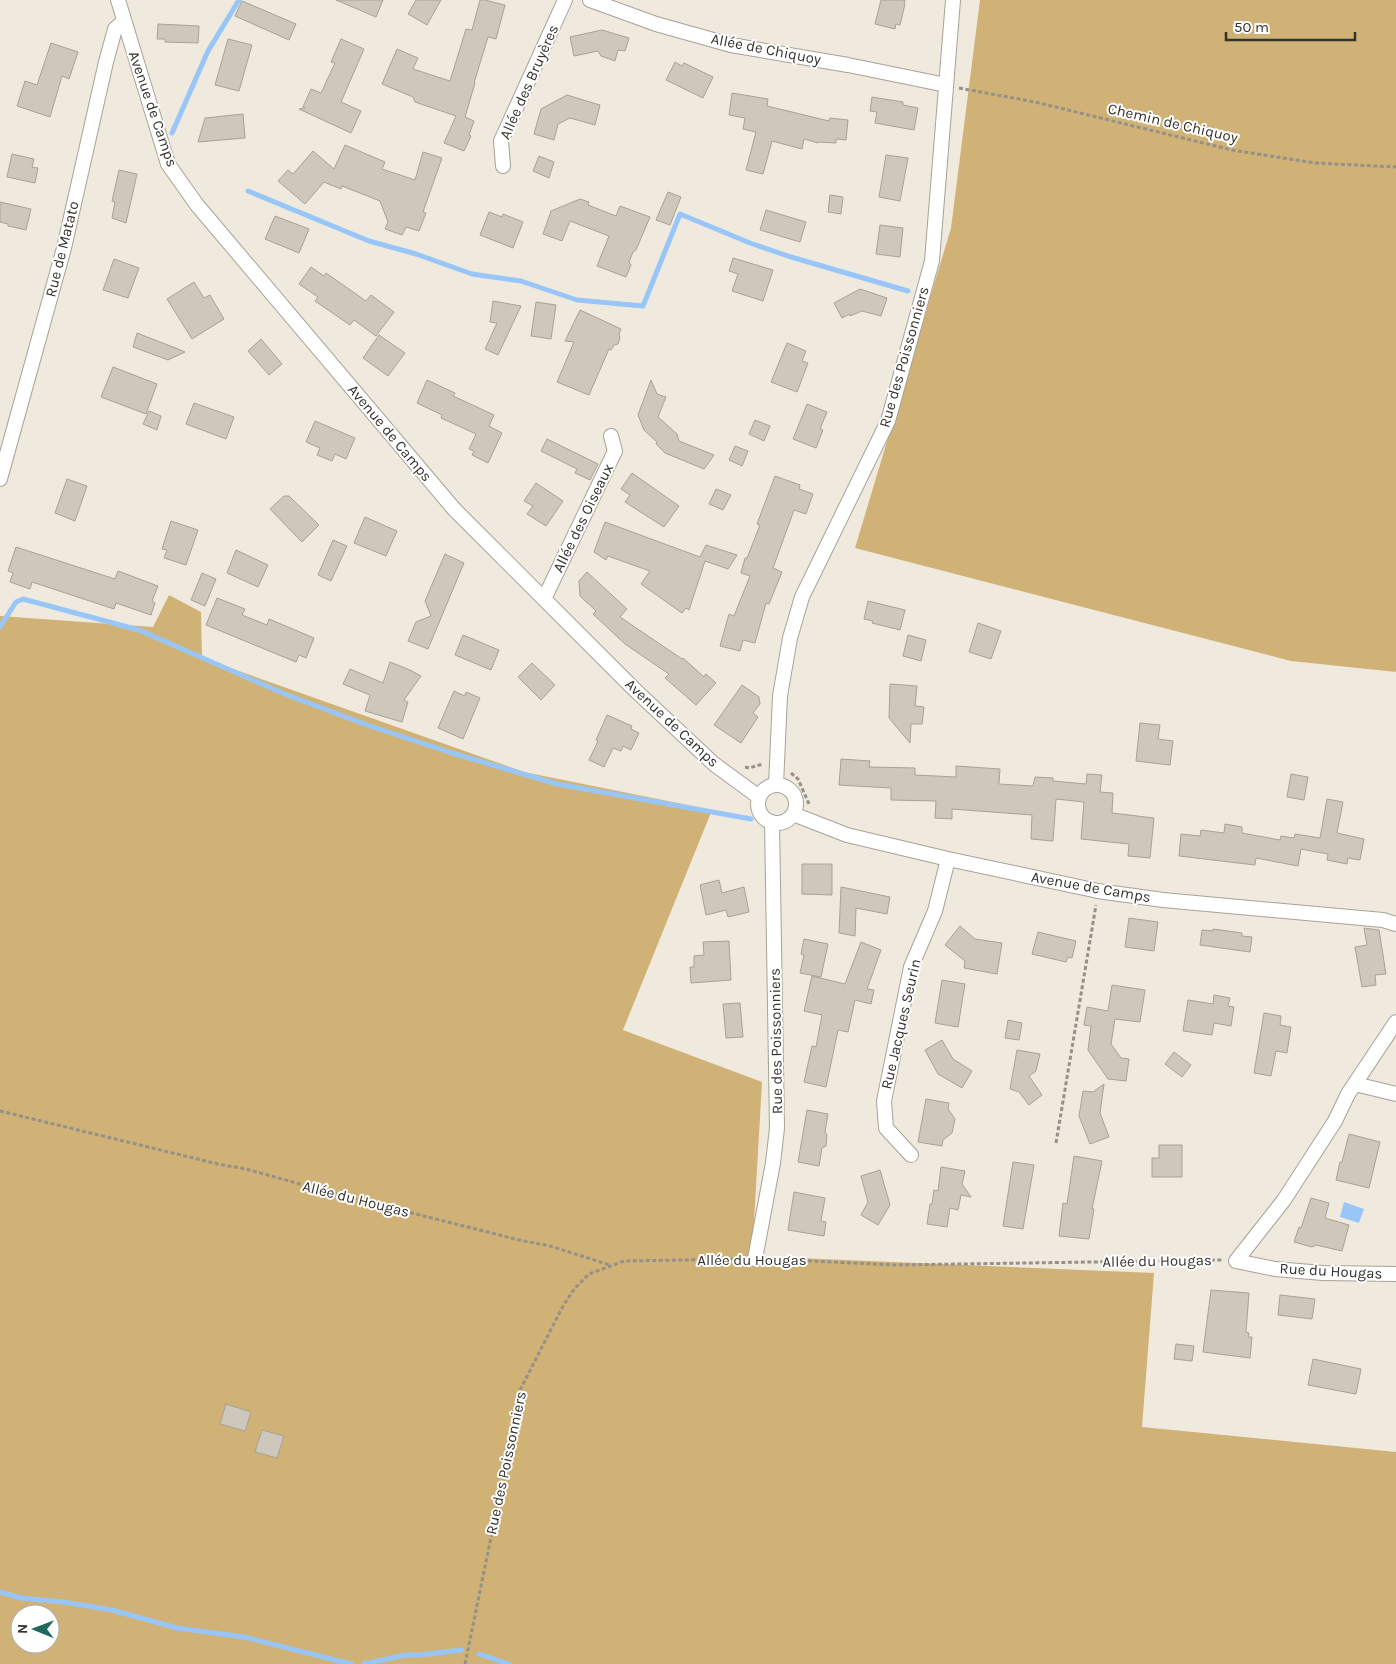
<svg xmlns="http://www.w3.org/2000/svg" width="1396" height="1664" font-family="Karla,sans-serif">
<rect width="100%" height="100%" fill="#f0e9dd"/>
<path fill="#d1b276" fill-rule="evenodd" d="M980 0H1396V672L1291 661 855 548 951 228Z
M169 595 201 612 202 658 524 772 712 810 623 1030 762 1082 752 1256 1154 1273 1142 1427 1396 1452V1664H0V616L153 627ZM20 1614H50V1644H20Z"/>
<path fill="#98c6f8" d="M1344 1202 1364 1209 1359 1223 1340 1217Z"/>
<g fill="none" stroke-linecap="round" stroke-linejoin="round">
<path stroke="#98c6f8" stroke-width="5" d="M172 133 208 51 239 0
M248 191 369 241 416 254 472 274 521 281 577 300 643 306 680 214 750 243 791 257 908 291
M0 627 16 602 23 599 139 630 287 695 370 726 452 753 557 784 751 819
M0 1592 21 1598 63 1602 112 1610 177 1628 244 1637 351 1664
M479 1654 509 1664
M364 1664 405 1655H419L461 1650"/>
</g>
<path fill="#cec8bc" stroke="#a7a196" d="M336 0H383L376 17Z
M416 0H441L427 25 408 14Z
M480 0H485L505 5 496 39 488 37 474 83H475L465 117 474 121 469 135 471 136 464 151 444 143 456 116 415 102 413 97 382 84 397 49 418 58 413 69 450 81 466 29 472 30Z
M881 0H905L904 3 905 4 900 25 896 24 895 29 875 24Z
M242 1 296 24 289 40 235 16Z
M158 24 199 26 198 43 165 42V39H157Z
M602 30 629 38 625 51 618 50 615 61 601 56 598 51 574 56 570 37Z
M228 39 252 45 239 91 215 85Z
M341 39 364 49 341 102 361 111 351 133 299 109 305 108 303 107 311 89 321 93 335 63 331 62Z
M51 43 78 52 69 79 62 76 50 117 17 106 25 81 37 85Z
M675 62 682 66 684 63 713 77 703 98 666 80Z
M732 93 768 99 767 106 829 121 830 118 848 120 846 140 836 139V143L819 142 818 143 804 139 802 149 772 141 763 174 746 170 756 132 743 129 745 118 729 115Z
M567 95 600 105 595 125 570 118 558 124 554 140 534 134 541 109Z
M872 97 903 102V105L918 108 914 130 875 123 877 112 870 111Z
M243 114 245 138 198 142 205 118Z
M345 145 385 162 382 169 415 180 423 152 442 158 423 212 426 213 419 231 406 227 402 235 385 229 388 222 380 201 342 186 341 189 324 182 305 204 278 181 288 170 293 174 313 151 334 169Z
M12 154 34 159 32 167 38 168 35 183 7 177Z
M886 155 908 158 900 201 879 197Z
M539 156 554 162 549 178 533 171Z
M119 170 137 174 126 223 112 218 115 202 112 201Z
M668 192 681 197 670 225 656 220Z
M830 195 843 197 841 214 828 212Z
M580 199 589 202 588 205 616 216 620 206 650 217 636 250 633 252 629 262 631 265 626 277 597 266 609 236 570 221 562 241 543 234 551 211Z
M0 202 31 209 26 230 8 226V224L0 222Z
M766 210 806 222 800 242 760 230Z
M489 212 502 217 503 214 523 222 513 248 480 235Z
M275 216 309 229 299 253 265 239Z
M880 225 903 228 900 257 876 254Z
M733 258 773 270 763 301 732 291 738 274 729 271Z
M114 259 139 268 128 298 103 290Z
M311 267 324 276 326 273 366 301 371 295 394 312 376 336 354 320 350 325 315 301 318 297 299 284Z
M194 282 204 298 210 295 224 319 192 339 167 299Z
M860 289 887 298 881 316 862 311 850 316V314L842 318 834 303Z
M493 301 521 306 498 355 485 349 497 323 490 322Z
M536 302 556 305 551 339 531 336Z
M580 310 621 329 619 334 620 338 618 344 614 345 611 350 609 349 589 395 557 382 574 342 565 341Z
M137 333 178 349 185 352 168 360 133 347Z
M379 335 405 353 388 376 363 358Z
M261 339 282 364 269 375 248 351Z
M787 343 806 351 802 361 808 363 797 392 771 382Z
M113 367 157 384 146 414 101 397Z
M427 380 455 393 453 396 494 415 489 426 502 433 488 463 472 455 474 451 469 449 476 434 441 418 442 415 417 403Z
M651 380 657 394 666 397 658 417 677 434 679 441 714 455 704 469 665 453 656 444 657 442 644 430 638 415Z
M194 403 234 417 226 439 186 424Z
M807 404 827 412 820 429 823 430 816 448 793 439Z
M149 411 161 416 157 430 143 424Z
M755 420 770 426 764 441 749 434Z
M315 421 355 438 346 459 335 454 332 461 317 455 320 448 306 442Z
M547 439 598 464 590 480 575 473 577 469 541 451Z
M735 446 748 451 742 466 729 460Z
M632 473 679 506 664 527 625 502 630 495 621 489Z
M775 476 800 485 799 489 813 494 806 514 794 510 773 568 782 572 769 604 766 603 755 643 743 640 740 651 720 646 729 614 734 616 750 576 741 573 745 558H747L760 525 757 524Z
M67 479 87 486 75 521 55 513Z
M536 483 563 501 546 526 527 514 533 506 524 501Z
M716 489 731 495 723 510 709 504Z
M284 496H289L319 525 302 542 270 509Z
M365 517 397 531 386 556 354 543Z
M171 521 198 530 186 565 164 558 167 550 162 549Z
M605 522 700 557 706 545 737 555 728 569 705 561 689 610 686 608 682 613 641 584 650 571 608 556 606 560 594 552Z
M333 540 347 546 331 581 318 575Z
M16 547 115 579 118 571 158 586 152 601 155 603 151 615 116 603 114 609 32 582 30 589 10 582 13 573 8 571Z
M236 550 268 565 258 587 227 573Z
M445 554 464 563 428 649 408 641 416 622 431 616 425 601Z
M587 572 627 609 620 617 682 659 683 658 704 677 706 674 716 683 696 705 665 678 669 674 625 644 593 614 596 611 580 596 579 581Z
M202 573 216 579 205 606 191 600Z
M217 598 245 609 242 615 267 625 269 619 314 638 306 658 299 655 296 662 206 625Z
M868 601 905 610 900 630 872 623 873 621 864 619Z
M978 623 1001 631 991 659 969 652Z
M463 635 499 650 491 670 455 655Z
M908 635 926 640 921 661 903 656Z
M390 662 410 670 421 676 404 700 408 702 402 722 365 711 370 695 343 684 350 669 383 683Z
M532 663 555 685 541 700 518 677Z
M890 684 917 686 915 706 924 707 922 724H911L910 743 889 718Z
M742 685 759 697 760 704 753 713 758 717 741 743 714 725Z
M454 691 465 696 466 692 480 698 463 739 438 728Z
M607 715 632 726 631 729 639 733 631 750 623 746 621 751 613 748 604 767 589 760 598 741 596 740Z
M1140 723 1160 725 1158 739 1173 741 1170 765 1136 761Z
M841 759 870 761 869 767 915 768V775L956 777V766L1000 769 999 784 1033 786 1035 777 1053 778V781L1086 784 1087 774 1102 775 1100 792 1113 793 1112 813 1154 818 1150 858 1128 856 1129 844 1081 839 1084 802 1056 799 1053 841 1031 839 1032 815 952 809V819L935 818 936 801 891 800V788L839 785Z
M1291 774 1308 777 1304 800 1287 797Z
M1327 799 1343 802 1337 833 1364 839 1360 860 1348 858 1347 864 1327 860 1328 854 1301 849 1298 866 1256 858 1255 865 1179 856 1181 834 1200 836 1201 830 1224 833 1225 824 1242 827V833L1280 840 1281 836 1294 838 1295 834 1320 838Z
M802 864H832V895L802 894Z
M719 880 722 893 744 887 749 912 728 917 726 910 706 915 700 885Z
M841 887 890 897 887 914 856 908 855 936 839 933Z
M1129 918 1158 922 1154 951 1125 947Z
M960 926 975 939 1002 943 997 974 964 968 965 961 945 945Z
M1364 928 1379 930 1386 974 1375 975 1376 985 1362 987 1355 947 1367 945Z
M1213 929 1242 933V936L1252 937 1250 952 1200 945 1202 930 1213 931Z
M1038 932 1076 941 1072 958 1068 957 1066 962 1032 954Z
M804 939 828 944 821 977 800 973 804 955 801 954Z
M729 941 731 980 691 983 690 967H694V956L704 955 703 942Z
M861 942 881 950 867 989 874 990 871 1004 855 1000 848 1032 838 1030 826 1087 804 1082 812 1046 816 1047 822 1015 804 1011 812 976 845 984Z
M942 980 965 984 958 1027 935 1023Z
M1112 985 1145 990 1140 1022 1115 1019 1111 1044 1121 1058 1129 1059 1126 1081 1108 1079 1088 1050 1091 1026 1084 1025 1087 1007 1108 1011Z
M1214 995 1230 998 1228 1006 1234 1007 1231 1026 1214 1023 1212 1035 1183 1031 1188 1000 1213 1004Z
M740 1003 743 1037 726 1038 723 1004Z
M1264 1013 1281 1016 1280 1025 1291 1027 1287 1053 1276 1051 1271 1076 1254 1073Z
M1008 1020 1022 1023 1019 1040 1005 1038Z
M942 1040 953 1059 972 1071 962 1088 938 1074 925 1050Z
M1017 1050 1040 1054 1036 1071 1029 1076 1042 1095 1029 1105 1019 1092 1010 1089Z
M1174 1052 1191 1065 1182 1077 1165 1064Z
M1104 1084 1100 1113 1109 1137 1090 1144 1079 1116 1083 1091 1093 1092Z
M926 1099 949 1103 948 1109 955 1119 952 1133 943 1140 942 1146 918 1142Z
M807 1110 828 1114 825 1132 827 1135 826 1146 822 1148 819 1166 798 1162Z
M1349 1134 1380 1142 1369 1188 1336 1180 1340 1162H1342Z
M1159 1145H1182V1177H1152V1158H1159Z
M1074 1156 1102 1161 1092 1209H1094L1089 1239 1059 1236 1063 1203 1067 1204Z
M1013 1162 1034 1165 1023 1229 1003 1226Z
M941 1167 965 1171 962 1184 971 1197 961 1195 958 1210 950 1208 947 1227 927 1224 930 1204H932L934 1190 938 1191Z
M880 1170 890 1205 878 1225 861 1215 868 1202 861 1176Z
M794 1192 825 1198 821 1221 826 1222 824 1236 788 1230Z
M1311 1198 1329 1203 1325 1218 1349 1225 1342 1251 1316 1245 1312 1247 1294 1242 1299 1227 1301 1228Z
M1211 1290 1249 1293 1246 1332 1249 1333 1248 1337H1252L1250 1358 1203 1352Z
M1280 1295 1315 1299 1312 1319 1278 1315Z
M1176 1344 1194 1346 1192 1361 1174 1359Z
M1313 1359 1361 1369 1356 1394 1308 1385Z
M226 1404 251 1412 245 1431 220 1424Z
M262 1430 284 1436 277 1458 255 1452Z"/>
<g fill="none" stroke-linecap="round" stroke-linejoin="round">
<g stroke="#a8a297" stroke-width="16">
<path id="minor" d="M118 0 168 164 197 205 454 509 636 691 714 764 759 797
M590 0 656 24 731 45 848 65 946 85
M503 166 501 141 565 0
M0 479 64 248 106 62 115 29 124 21
M544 599 615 451 611 436
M776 785 780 696 790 638 802 597 888 421 932 261 953 0
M758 804a19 19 0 1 1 38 0a19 19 0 1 1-38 0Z
M793 814 847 835 948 859 1098 891 1163 900 1383 920 1396 924
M1355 1084 1396 1094
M911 1155 886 1128 884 1101 911 967 935 911 948 859
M755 1259 773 1163 777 1128 772 822
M1236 1261 1284 1200 1335 1121 1348 1094 1396 1022
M1236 1261 1275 1269 1323 1273 1396 1274"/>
</g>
<path stroke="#959088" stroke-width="3" stroke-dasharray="4 2.5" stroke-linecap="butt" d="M959 88 1035 102 1232 150 1315 163 1396 167
M745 767 749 768 763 764
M791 773 798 779 809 804
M0 1111 218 1164 246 1169 325 1191 519 1240 550 1246 610 1265
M1056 1143 1096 905
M769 1259 894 1265 1223 1260
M465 1664 497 1508 519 1392 563 1306 575 1288 589 1274 624 1261 740 1259"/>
<use href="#minor" stroke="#fff" stroke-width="14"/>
</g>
<g text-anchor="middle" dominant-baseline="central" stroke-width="4" stroke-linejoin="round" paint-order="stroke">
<g font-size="15" fill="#34322d" stroke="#fff">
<text transform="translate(766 49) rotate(11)">Allée de Chiquoy</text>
<text transform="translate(529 82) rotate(-66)">Allée des Bruyères</text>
<text transform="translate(153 109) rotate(71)">Avenue de Camps</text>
<text transform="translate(1173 123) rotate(13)">Chemin de Chiquoy</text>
<text transform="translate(62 249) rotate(-76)">Rue de Matato</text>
<text transform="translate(904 357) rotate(-74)">Rue des Poissonniers</text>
<text transform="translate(390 433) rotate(50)">Avenue de Camps</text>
<text transform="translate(583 518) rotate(-64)">Allée des Oiseaux</text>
<text transform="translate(672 723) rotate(43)">Avenue de Camps</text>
<text transform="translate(1091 887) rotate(10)">Avenue de Camps</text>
<text transform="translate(901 1024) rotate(-77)">Rue Jacques Seurin</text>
<text transform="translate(776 1041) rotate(-91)">Rue des Poissonniers</text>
<text transform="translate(356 1199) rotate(14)">Allée du Hougas</text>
<text x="752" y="1260">Allée du Hougas</text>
<text transform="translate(1157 1261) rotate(-1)">Allée du Hougas</text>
<text transform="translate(1331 1271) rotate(3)">Rue du Hougas</text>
<text transform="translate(506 1463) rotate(-78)">Rue des Poissonniers</text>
</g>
</g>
<g transform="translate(35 1629) rotate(271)"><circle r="24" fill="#ffffff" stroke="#aeadab"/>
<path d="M0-4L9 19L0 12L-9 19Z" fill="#1f685e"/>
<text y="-8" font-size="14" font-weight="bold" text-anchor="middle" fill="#34322d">N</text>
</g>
<path d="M1226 32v8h129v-8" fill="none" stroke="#34322d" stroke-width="2.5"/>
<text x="1234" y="32" font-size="15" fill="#34322d" stroke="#ffffff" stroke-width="4" paint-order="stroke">50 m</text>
</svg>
